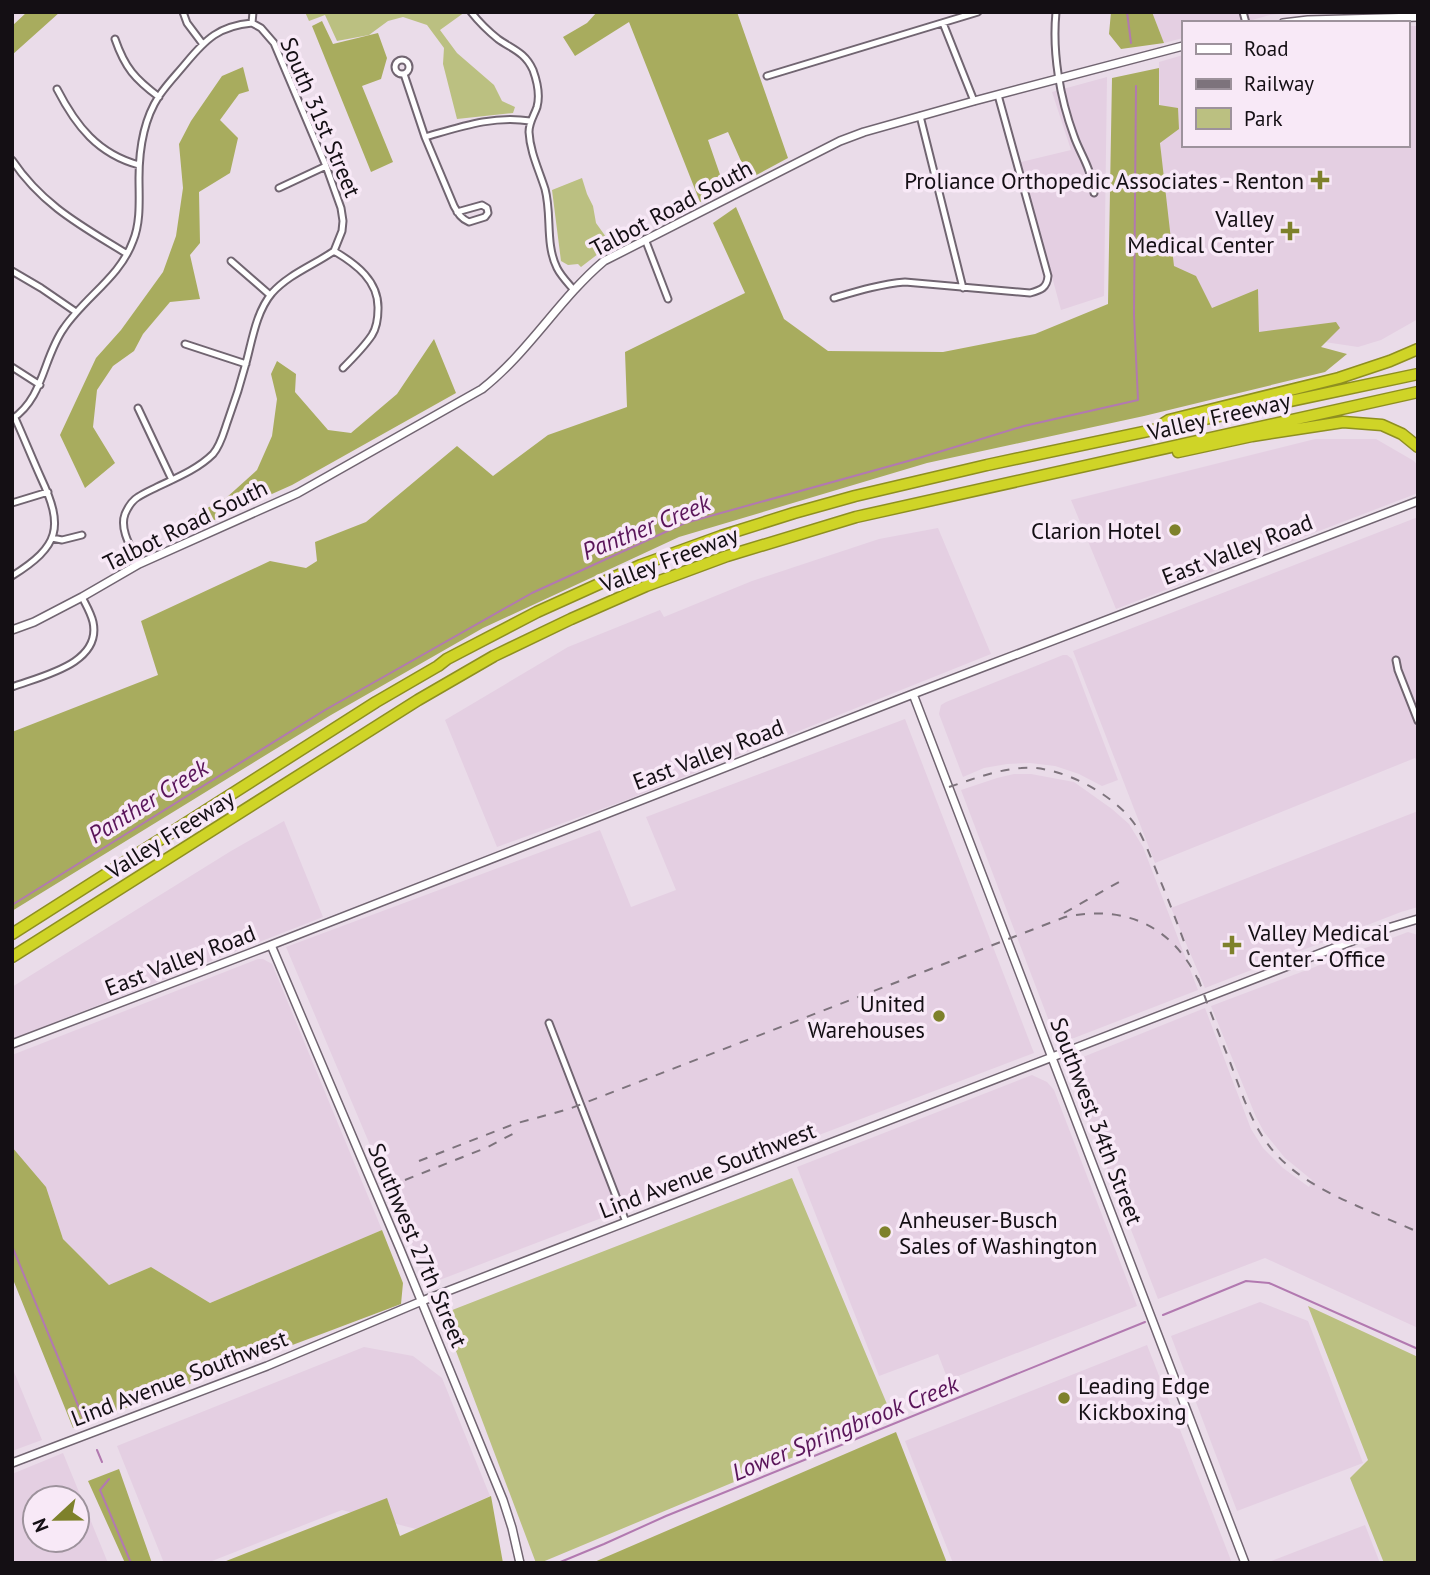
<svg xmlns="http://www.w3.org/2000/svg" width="1430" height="1575" font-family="'PT Sans',sans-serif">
<rect width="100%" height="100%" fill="#eadce9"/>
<path fill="#e4cfe2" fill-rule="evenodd" d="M1152 12H1300L1270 15 1241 23H1183V38L1164 43Z
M1407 26H1418V319L1381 340 1358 347 1164 318 1159 62 1183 55V145H1407Z
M1107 77 1104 296 1061 310 1021 162 1071 150 1052 92Z
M1315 439H1376L1414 461 1418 466V493L1116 609 1071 500Z
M1418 517V763L1415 758 1155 863 1073 651Z
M938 528 991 654 629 799 497 847 445 720 568 647 660 610 664 617 752 581 879 539Z
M1063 655H1067L1072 659 1118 780 1102 786 1079 774 1055 766 1030 763 1007 764 984 768 963 777 939 714 941 705 946 702Z
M905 719 1034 1053 429 1284 286 947 600 830 631 907 676 890 646 817Z
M1014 774H1031L1074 782 1112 809 1129 824 1143 847 1198 990 1074 1038 1067 1039 1059 1037 1052 1029 961 790 997 778Z
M1418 811V907L1401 912 1205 988 1171 908Z
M284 821 323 917 12 1039V987L231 851Z
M1408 932 1418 935V1328L1265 1258 1158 1299 1070 1073V1066L1073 1061 1205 1008 1251 1129 1263 1148 1283 1168 1309 1187 1312 1180 1285 1158 1264 1132 1256 1117 1211 1006Z
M258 959H263L272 964 382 1230 210 1303 151 1267 109 1285 63 1239 46 1187 12 1147V1055Z
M1032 1075 1047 1082 1054 1090 1137 1306 948 1380 938 1354 879 1376 797 1167Z
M1260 1302 1308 1321 1363 1463 1237 1511 1171 1336Z
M1147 1345 1232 1563H953L905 1441Z
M364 1347 413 1356 442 1378 490 1496 416 1529 342 1510 207 1563H164L117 1446Z
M12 1367 42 1440 12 1451Z
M63 1453 108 1563H12V1474ZM35 1498H77V1540H35Z
M1365 1525 1380 1563H1266Z"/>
<path fill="#bbc081" d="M305 12H465L440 30 457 53 494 85 502 101 515 107 513 113 457 119 443 64 444 48 427 25 403 17 388 21 369 35 337 41 325 15 309 21Z
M582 178 587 194 593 206 596 223 611 244 581 267 578 264 568 265 561 261 552 190Z
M792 1178 892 1416 540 1563H536L442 1314Z
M1308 1306 1418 1357V1563H1384L1350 1478 1368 1460Z"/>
<path fill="#a8ac5e" d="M27 12H60L12 55V26Z
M597 12H737L788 158 749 179 728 132 708 140 725 189 700 202 629 22 575 56 563 37 587 23Z
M1111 12H1152L1164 43 1121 49 1109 34Z
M322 21 333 44 378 33 387 58 381 79 362 86 393 162 371 172 312 26Z
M243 67 249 91 239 94 220 120 238 138 230 173 199 192 200 243 190 255 200 299 170 302 143 334 134 351 113 366 97 390 93 427 115 463 85 488 60 435 96 358 121 330 163 272 176 236 183 188 179 144 191 121 222 76Z
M1159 68V105L1178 108 1179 129 1160 143 1174 266 1196 276 1212 308 1258 289 1259 332 1336 322 1340 328 1321 347 1347 354 1325 372 1144 416 927 463 679 537 483 628 331 715 12 911V732L158 675 141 621 270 561 306 568 317 561 315 542 366 522 457 446 493 476 548 435 627 407 625 352 745 293 713 223 736 207 784 319 828 351 943 352 1035 334 1108 304 1112 78Z
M434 339 456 393 292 485 181 535 185 520 226 498 257 470 272 436 277 399 271 374 277 361 296 374 295 392 328 430 351 433 397 394Z
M12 1147 46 1187 63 1239 109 1285 151 1267 210 1303 382 1230 403 1283 401 1304 73 1428 12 1277Z
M896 1432 947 1563H592Z
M119 1469 152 1563H125L88 1481Z
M491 1496 503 1563H221L387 1498 400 1536Z"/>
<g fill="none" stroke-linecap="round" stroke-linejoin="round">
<path stroke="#b279b0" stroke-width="2" d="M1127 12 1131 43
M12 905 325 710 532 593 685 523 919 458 1024 426 1138 400 1134 315 1136 86
M12 1246 84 1420
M1163 1315 1246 1281 1269 1283 1418 1349
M97 1450 102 1462
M109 1479 100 1490 131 1563
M558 1563 604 1544 666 1516 1145 1322"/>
<g stroke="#716571" stroke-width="9">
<path id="street" d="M183 12 187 23 202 43
M471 12C479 22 488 31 498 39 512 49 525 52 533 70 537 81 540 96 537 107 534 116 529 122 529 132 530 152 539 170 545 189 552 215 545 244 557 268 561 276 568 283 573 289
M1056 12C1052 53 1060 98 1074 136 1078 148 1085 159 1089 171 1091 178 1093 186 1094 193
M1243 12 1246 23
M252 23 261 28 274 43 326 166 341 208 343 221 342 231 334 251C356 264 379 281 378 309 378 318 377 327 372 335 364 347 353 358 343 368
M252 23 253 12
M943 23 974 101
M115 39C125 68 135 79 159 97
M395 67a7 7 0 1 1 14 0a7 7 0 1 1-14 0Z
M404 74 425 137 454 206C458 213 461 219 469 222L485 217 488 213 487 208 482 205 457 212
M767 76 978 12
M57 89C76 126 98 154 139 165
M920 116 963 288
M425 137C460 127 494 115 530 121
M12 160C43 206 82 226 127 254
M279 188 326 166
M645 239 668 299
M231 261 270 295
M12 271 41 288 76 312
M834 298C858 291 881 284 905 282L1030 293C1041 290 1047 288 1048 276L998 95
M185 344 246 364
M12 367 40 385
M138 408 172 480
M12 419C44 398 43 357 64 328 85 297 120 277 133 241 141 222 139 198 139 178 139 150 144 119 159 96 167 84 177 74 186 63 206 39 219 26 252 23
M12 503 48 492
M52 538 62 540 82 535
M139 564C132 549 119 530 125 514 128 507 133 500 138 497 144 493 151 490 157 487 176 478 198 469 213 454 221 445 224 431 228 420 235 401 241 382 246 363 252 341 256 312 272 293 289 274 314 265 334 251
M12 576C60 546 64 527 41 478 32 458 24 438 15 418
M1396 660 1398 670 1418 721
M12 687C41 676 102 664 93 622 91 613 86 605 82 597
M549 1023 626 1222"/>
</g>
<g stroke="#716571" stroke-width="10">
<path id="secondary" d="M1283 23 1308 20 1418 17
M12 630 34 622 82 597 139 564 298 493 482 389C529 352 559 299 604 261L840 141 864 132 974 101 1183 46
M913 694 1245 1563
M271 945 400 1249 503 1500 512 1528 520 1563
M12 1044 271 945 913 694 1418 501
M12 1463 267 1366 422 1301 1378 931 1418 919"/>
</g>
<g stroke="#8e8f20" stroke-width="13">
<path id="highway" d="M1161 425 1169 420 1339 378 1390 361 1418 349
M1178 452 1252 436 1343 422 1382 425 1402 434 1418 447
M12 934 376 702 438 666 447 659 537 612 641 565 721 536 794 513 855 496 987 465 1418 374
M12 957 418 700 494 656 571 619 646 586 727 556 856 517 1418 392"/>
</g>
<use href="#street" stroke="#fff" stroke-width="5"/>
<use href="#secondary" stroke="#fff" stroke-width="7"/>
<use href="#highway" stroke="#cfd427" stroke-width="10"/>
<path stroke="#7d737c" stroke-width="2" stroke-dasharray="9 9" stroke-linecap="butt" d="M949 787C973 779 996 770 1021 768 1059 764 1116 795 1136 826 1145 841 1151 858 1158 875 1169 901 1179 928 1189 955
M1064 913 1119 882
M1198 978C1208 1006 1219 1034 1230 1062 1244 1099 1255 1137 1286 1164 1319 1194 1376 1213 1418 1232
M419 1161 514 1124 569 1109 1065 917C1127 904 1175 927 1201 986
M405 1180 488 1147 520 1130"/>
</g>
<g fill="#7e812b" stroke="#f8e9f7" stroke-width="2.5">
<path d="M1316.5 169.5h7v7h7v7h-7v7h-7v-7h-7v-7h7z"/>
<path d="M1286.5 220.5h7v7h7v7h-7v7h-7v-7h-7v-7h7z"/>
<circle cx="1175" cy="530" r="7"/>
<path d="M1228.5 934.5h7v7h7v7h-7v7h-7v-7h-7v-7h7z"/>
<circle cx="939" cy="1016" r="7"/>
<circle cx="885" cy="1232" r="7"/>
<circle cx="1064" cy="1398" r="7"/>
</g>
<g text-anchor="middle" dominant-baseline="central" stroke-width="7" stroke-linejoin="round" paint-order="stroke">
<g font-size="23" fill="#140f14" stroke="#f8e9f7">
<text transform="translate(321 117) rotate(67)">South 31st Street</text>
<text transform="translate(671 208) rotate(-28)">Talbot Road South</text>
<text transform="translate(1219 416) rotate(-13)">Valley Freeway</text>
<text transform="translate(185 525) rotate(-26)">Talbot Road South</text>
<text transform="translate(1237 549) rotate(-21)">East Valley Road</text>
<text transform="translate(669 559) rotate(-21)">Valley Freeway</text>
<text transform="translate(708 754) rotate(-21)">East Valley Road</text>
<text transform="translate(170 834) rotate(-32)">Valley Freeway</text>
<text transform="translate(180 960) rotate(-21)">East Valley Road</text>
<text transform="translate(1097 1121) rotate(69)">Southwest 34th Street</text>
<text transform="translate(707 1170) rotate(-21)">Lind Avenue Southwest</text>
<text transform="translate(418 1245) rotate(67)">Southwest 27th Street</text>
<text transform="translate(179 1378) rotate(-21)">Lind Avenue Southwest</text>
</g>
<g font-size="23" fill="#140f14" stroke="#f8e9f7" text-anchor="end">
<text x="1304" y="180">Proliance Orthopedic Associates - Renton</text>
<text x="1274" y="218">Valley<tspan x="1274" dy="26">Medical Center</tspan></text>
<text x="1161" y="530">Clarion Hotel</text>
<text x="1248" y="932" text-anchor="start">Valley Medical<tspan x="1248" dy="26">Center - Office</tspan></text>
<text x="925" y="1003">United<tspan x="925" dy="26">Warehouses</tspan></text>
<text x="899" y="1219" text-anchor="start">Anheuser-Busch<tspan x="899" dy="26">Sales of Washington</tspan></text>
<text x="1078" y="1385" text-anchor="start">Leading Edge<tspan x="1078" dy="26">Kickboxing</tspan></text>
</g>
<g font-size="24" font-style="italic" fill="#5a155a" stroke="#f8e9f7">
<text transform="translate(646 527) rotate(-22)">Panther Creek</text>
<text transform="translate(148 801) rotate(-32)">Panther Creek</text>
<text transform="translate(845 1428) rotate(-22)">Lower Springbrook Creek</text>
</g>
</g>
<rect width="1430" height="1575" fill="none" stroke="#140f14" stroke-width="28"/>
<rect x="1182" y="21" width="228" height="126" fill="#f8e9f7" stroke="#9d929c" stroke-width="2"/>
<rect x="1196" y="44" width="35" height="10" fill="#ffffff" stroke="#9d929c" stroke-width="2"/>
<text x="1244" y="56" font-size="21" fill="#140f14">Road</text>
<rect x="1196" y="79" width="35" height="10" fill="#7d737c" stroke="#9d929c" stroke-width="2"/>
<text x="1244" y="91" font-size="21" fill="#140f14">Railway</text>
<rect x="1196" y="108" width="35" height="21" fill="#bbc081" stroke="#9d929c" stroke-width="2"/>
<text x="1244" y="126" font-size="21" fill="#140f14">Park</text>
<g transform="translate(56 1519) rotate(248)"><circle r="33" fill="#f8e9f7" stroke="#9d929c" stroke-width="2"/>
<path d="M0-5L12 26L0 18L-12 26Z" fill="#7e812b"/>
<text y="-10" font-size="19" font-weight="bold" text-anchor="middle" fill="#140f14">N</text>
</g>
</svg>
